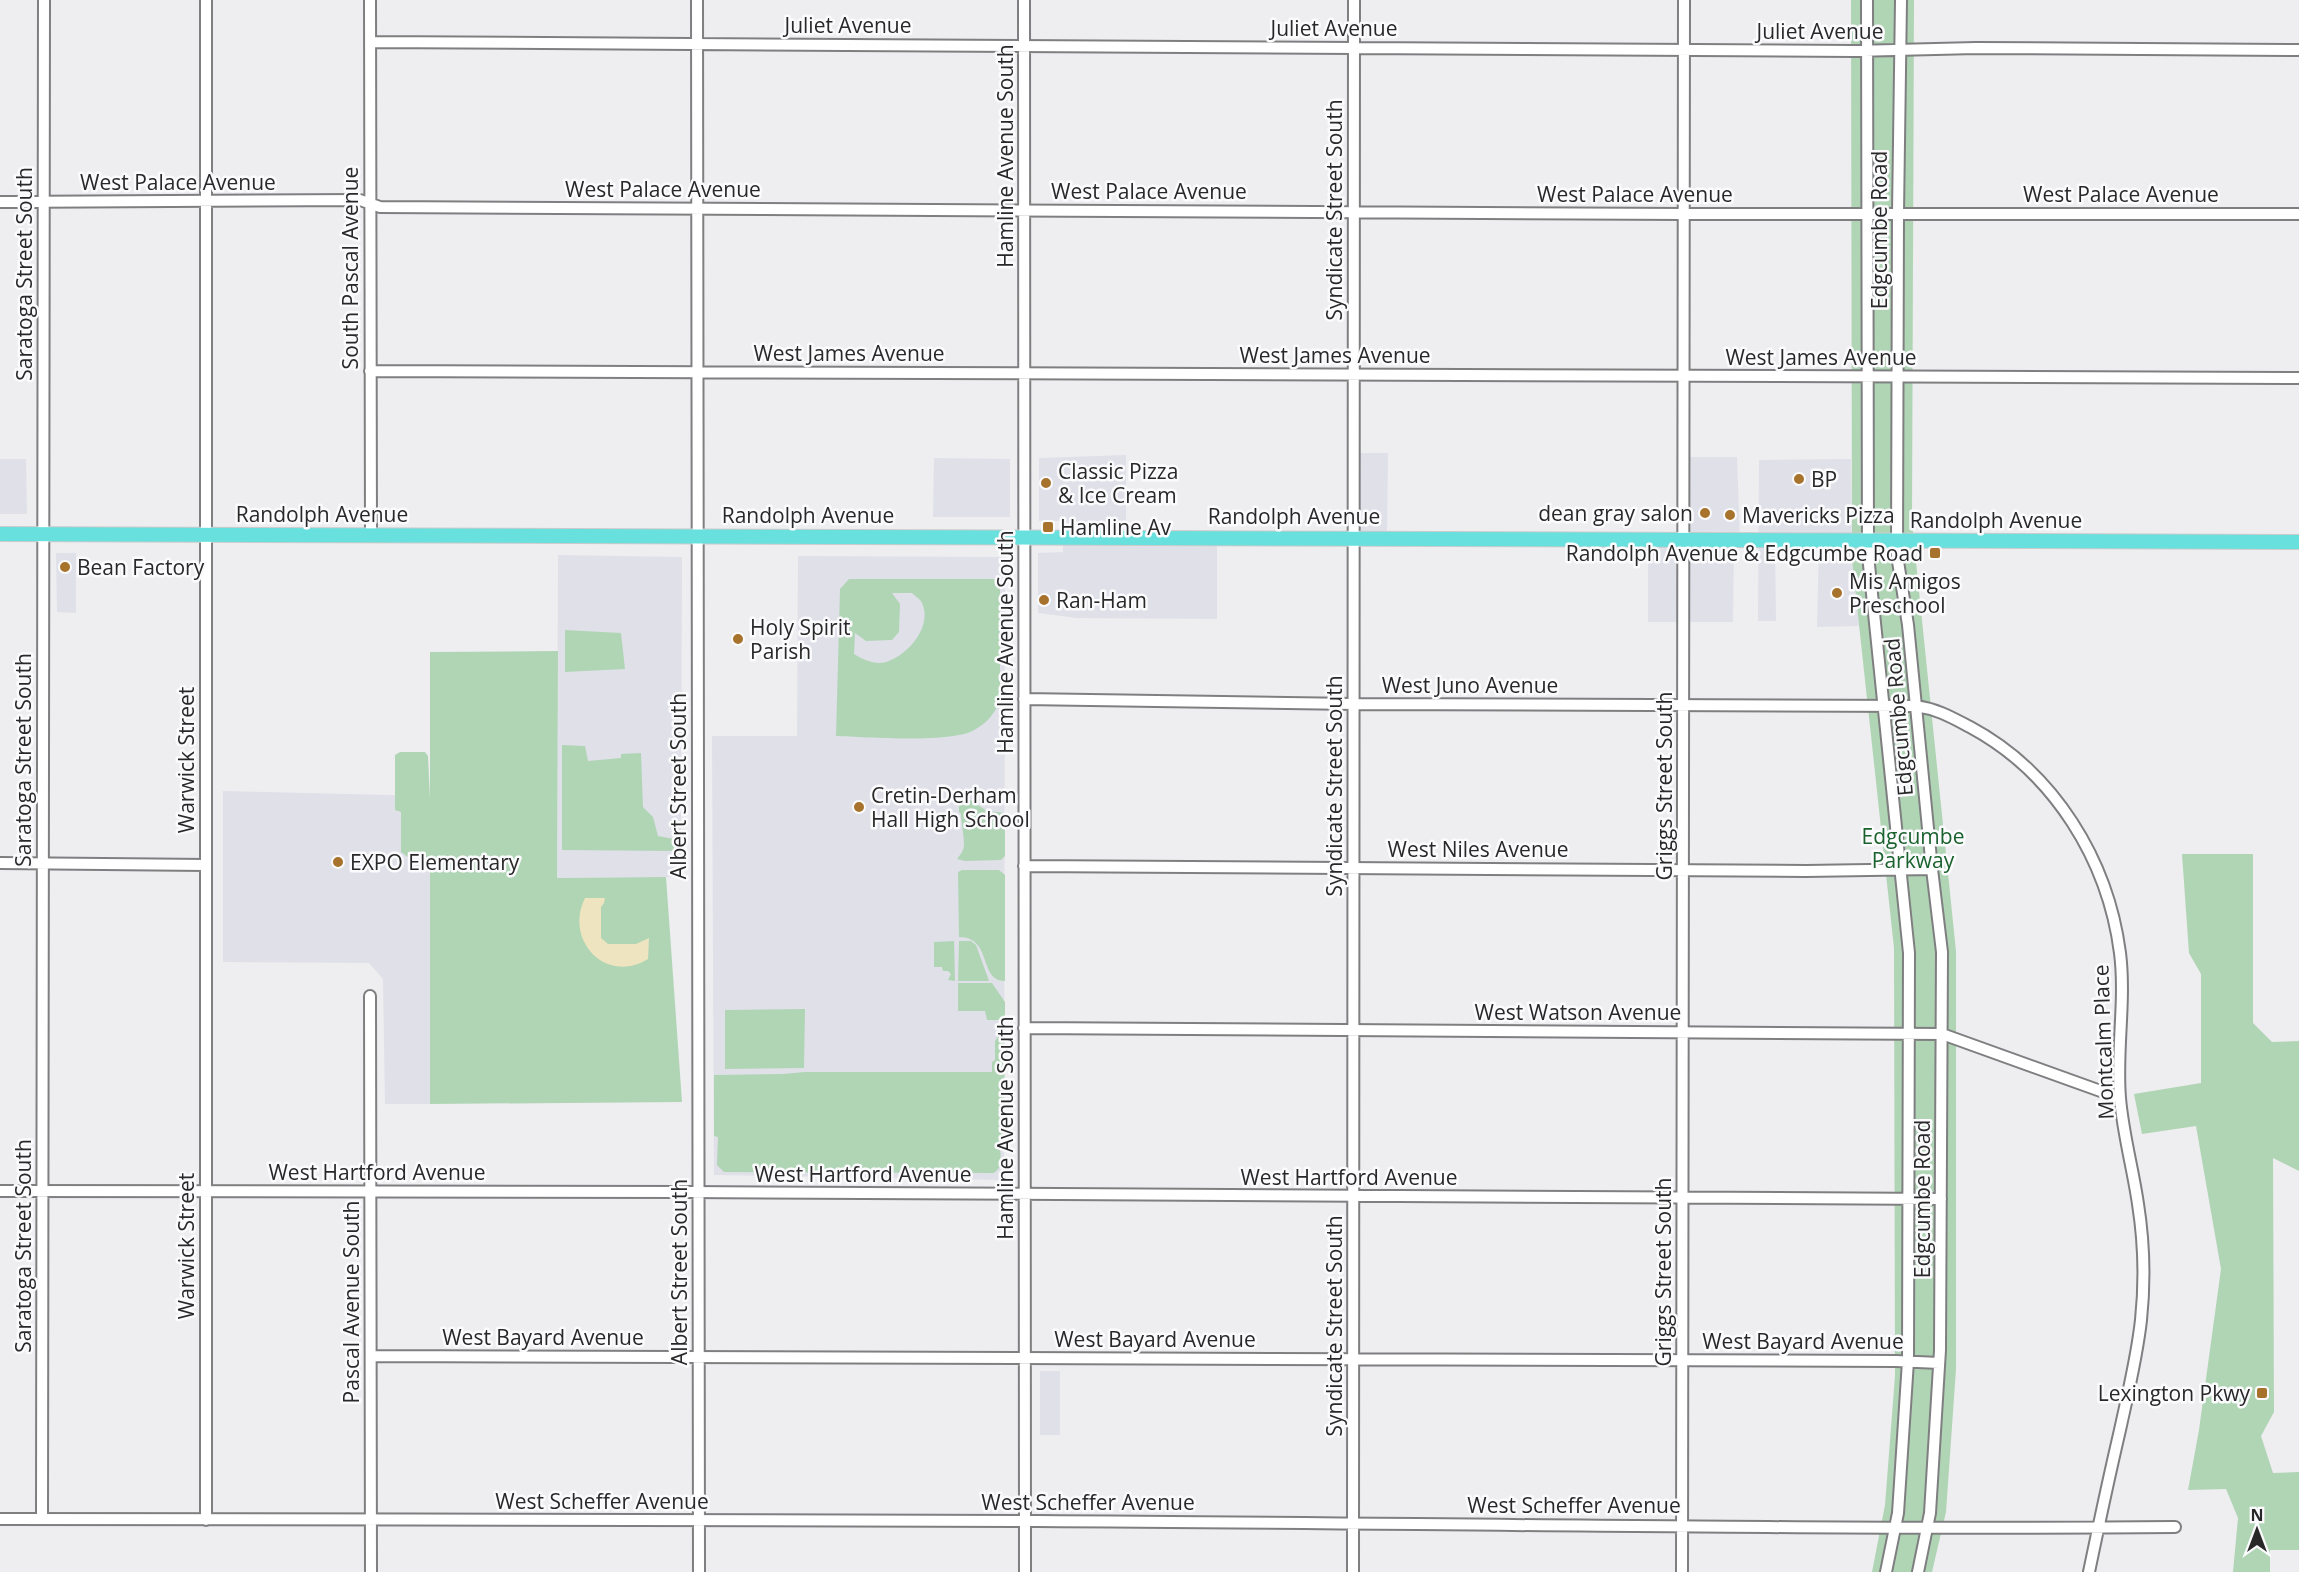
<svg xmlns="http://www.w3.org/2000/svg" width="2299" height="1572" font-family="'Open Sans',sans-serif">
<rect width="100%" height="100%" fill="#eeedf0"/>
<path fill="#e0e0e9" d="M1354 453H1388L1387 539 1353 540Z
M1126 455V540L1217 538V619L1077 618 1038 613V553L1063 552 1062 521H1039V458Z
M1684 457H1737L1740 543 1734 544 1733 622H1648V540H1683Z
M934 458 1010 459V517H933Z
M0 459H26L27 514H0Z
M1851 459 1852 560 1859 626 1817 627 1819 543H1775L1776 621H1758L1759 460Z
M56 553H76V613L57 612Z
M558 555 682 557 681 877 557 878Z
M798 556 1005 557 1004 1180 714 1175 712 736H797Z
M223 791 430 796V1104H385L383 979 369 963 223 962Z
M1040 1371H1060V1435H1040Z"/>
<path fill="#b0d5b5" fill-rule="evenodd" d="M1851 0H1914L1912 523 1956 951V1369L1946 1512 1932 1572H1872L1885 1505 1895 1376 1894 948 1852 560Z
M849 579H1000V701C994 714 988 722 976 729 954 744 867 737 836 736L840 589ZM892 593H912C915 596 921 600 922 603 933 627 907 656 886 662 875 665 864 660 854 654L855 633 866 641 892 640 899 632 900 604Z
M565 630 621 633 625 669 565 672Z
M558 651 557 878 666 877 682 1102 430 1104V858H409L401 852V812L395 810V755L400 752H425L428 756 430 799V652Z
M562 745 585 746 588 761 621 758V754L641 753 643 807 653 817 658 836 674 839V851L562 850Z
M964 796 987 811 1005 813V856L1001 860 965 861 957 859C959 856 962 853 963 850 966 844 961 823 961 814L959 812V805Z
M2182 854H2253V1023L2272 1042 2299 1041V1171L2273 1158 2274 1412 2261 1436 2273 1473 2299 1472V1550H2270V1572H2233L2238 1518 2226 1489 2188 1490 2199 1430 2221 1269 2196 1126 2142 1134 2134 1094 2201 1083V974L2189 953Z
M962 870H999L1005 875V981C978 981 993 937 959 937L958 872Z
M954 941 955 981 948 980 951 974 948 971H943L942 967H934V942Z
M959 941H971L976 945 989 981H958Z
M958 983H992L1005 1002V1020H987L985 1011H958Z
M805 1009 804 1068 725 1069V1010Z
M1005 1034 1004 1137 1000 1138 1001 1166 994 1173 724 1172 717 1165 718 1137 714 1136V1075L783 1074 805 1072H992V1062L995 1060V1041L999 1035Z"/>
<path fill="#eee4bf" d="M585 898H605L604 903 601 907V938L608 944H636L649 938 648 959C606 985 564 940 585 898Z"/>
<g fill="none" stroke-linecap="round" stroke-linejoin="round">
<g stroke="#7f7f81" stroke-width="14">
<path id="minor" d="M206 0V1520
M370 0 371 535
M697 0 699 1572
M1024 0 1025 1572
M1867 0 1868 555 1909 953 1908 1361 1898 1513 1886 1572
M1901 0 1898 213 1897 555 1908 625 1932 869 1942 952 1940 1350 1930 1513 1918 1572
M370 42 1854 51 1976 48 2299 50
M0 202 360 200 380 207 1684 214H2299
M370 371 2299 378
M1024 699 1354 704 1916 706C1937 709 1951 717 1970 727 2054 772 2108 860 2120 953 2126 1001 2116 1050 2120 1098 2123 1134 2133 1169 2138 1204 2144 1242 2145 1282 2141 1320 2137 1357 2128 1393 2120 1430 2109 1477 2099 1524 2089 1572
M0 863 206 865
M1024 866 1806 871 1932 869
M370 996 371 1572
M1024 1028 1942 1034 2120 1098
M0 1191 687 1192 1941 1199
M371 1356 1896 1361 1939 1363
M0 1519C346 1520 692 1519 1038 1521 1417 1523 1796 1530 2175 1527
M42 1519 44 0
M1353 1572 1354 0
M1682 1572 1684 0"/>
</g>
<g stroke="#cbcbcb" stroke-width="16">
<path id="major" d="M0 534 2299 542"/>
</g>
<use href="#minor" stroke="#fff" stroke-width="10"/>
<use href="#major" stroke="#68e0dd" stroke-width="14"/>
</g>
<g fill="#a7722b" stroke="#fbfbfd" stroke-width="2">
<circle cx="1799" cy="479" r="6"/>
<circle cx="1046" cy="483" r="6"/>
<circle cx="1705" cy="513" r="6"/>
<circle cx="1730" cy="515" r="6"/>
<rect x="1042" y="521" width="12" height="12" rx="3"/>
<rect x="1929" y="547" width="12" height="12" rx="3"/>
<circle cx="65" cy="567" r="6"/>
<circle cx="1837" cy="593" r="6"/>
<circle cx="1044" cy="600" r="6"/>
<circle cx="738" cy="639" r="6"/>
<circle cx="859" cy="807" r="6"/>
<circle cx="338" cy="862" r="6"/>
<rect x="2256" y="1387" width="12" height="12" rx="3"/>
</g>
<g text-anchor="middle" dominant-baseline="central" stroke-width="5" stroke-linejoin="round" paint-order="stroke">
<g font-size="21" fill="#282828" stroke="#fbfbfd">
<text x="848" y="25">Juliet Avenue</text>
<text x="1334" y="28">Juliet Avenue</text>
<text x="1820" y="31">Juliet Avenue</text>
<text transform="translate(1005 156) rotate(-90)">Hamline Avenue South</text>
<text x="178" y="182">West Palace Avenue</text>
<text x="663" y="189">West Palace Avenue</text>
<text x="1149" y="191">West Palace Avenue</text>
<text x="1635" y="194">West Palace Avenue</text>
<text x="2121" y="194">West Palace Avenue</text>
<text transform="translate(1334 210) rotate(-90)">Syndicate Street South</text>
<text transform="translate(1879 230) rotate(-90)">Edgcumbe Road</text>
<text transform="translate(350 268) rotate(-90)">South Pascal Avenue</text>
<text transform="translate(24 274) rotate(-90)">Saratoga Street South</text>
<text x="849" y="353">West James Avenue</text>
<text x="1335" y="355">West James Avenue</text>
<text x="1821" y="357">West James Avenue</text>
<text x="322" y="514">Randolph Avenue</text>
<text x="808" y="515">Randolph Avenue</text>
<text x="1294" y="516">Randolph Avenue</text>
<text x="1996" y="520">Randolph Avenue</text>
<text transform="translate(1005 642) rotate(-90)">Hamline Avenue South</text>
<text x="1470" y="685">West Juno Avenue</text>
<text transform="translate(1898 717) rotate(-95)">Edgcumbe Road</text>
<text transform="translate(23 760) rotate(-90)">Saratoga Street South</text>
<text transform="translate(186 760) rotate(-90)">Warwick Street</text>
<text transform="translate(678 786) rotate(-90)">Albert Street South</text>
<text transform="translate(1334 786) rotate(-90)">Syndicate Street South</text>
<text transform="translate(1664 786) rotate(-90)">Griggs Street South</text>
<text x="1478" y="849">West Niles Avenue</text>
<text x="1578" y="1012">West Watson Avenue</text>
<text transform="translate(2103 1042) rotate(-92)">Montcalm Place</text>
<text transform="translate(1005 1128) rotate(-90)">Hamline Avenue South</text>
<text x="377" y="1172">West Hartford Avenue</text>
<text x="863" y="1174">West Hartford Avenue</text>
<text x="1349" y="1177">West Hartford Avenue</text>
<text transform="translate(1922 1199) rotate(-90)">Edgcumbe Road</text>
<text transform="translate(23 1246) rotate(-90)">Saratoga Street South</text>
<text transform="translate(186 1246) rotate(-90)">Warwick Street</text>
<text transform="translate(679 1272) rotate(-90)">Albert Street South</text>
<text transform="translate(1663 1272) rotate(-90)">Griggs Street South</text>
<text transform="translate(351 1302) rotate(-90)">Pascal Avenue South</text>
<text transform="translate(1334 1326) rotate(-90)">Syndicate Street South</text>
<text x="543" y="1337">West Bayard Avenue</text>
<text x="1155" y="1339">West Bayard Avenue</text>
<text x="1803" y="1341">West Bayard Avenue</text>
<text x="602" y="1501">West Scheffer Avenue</text>
<text x="1088" y="1502">West Scheffer Avenue</text>
<text x="1574" y="1505">West Scheffer Avenue</text>
</g>
<g font-size="21" fill="#282828" stroke="#fbfbfd" text-anchor="start">
<text x="1058" y="471">Classic Pizza<tspan x="1058" dy="24">&amp; Ice Cream</tspan></text>
<text x="1811" y="479">BP</text>
<text x="1693" y="513" text-anchor="end">dean gray salon</text>
<text x="1742" y="515">Mavericks Pizza</text>
<text x="1060" y="527">Hamline Av</text>
<text x="1923" y="553" text-anchor="end">Randolph Avenue &amp; Edgcumbe Road</text>
<text x="77" y="567">Bean Factory</text>
<text x="1849" y="581">Mis Amigos<tspan x="1849" dy="24">Preschool</tspan></text>
<text x="1056" y="600">Ran-Ham</text>
<text x="750" y="627">Holy Spirit<tspan x="750" dy="24">Parish</tspan></text>
<text x="871" y="795">Cretin-Derham<tspan x="871" dy="24">Hall High School</tspan></text>
<text x="350" y="862">EXPO Elementary</text>
<text x="2250" y="1393" text-anchor="end">Lexington Pkwy</text>
</g>
<g font-size="21" fill="#1a622d" stroke="#fbfbfd">
<text x="1913" y="836">Edgcumbe<tspan x="1913" dy="24">Parkway</tspan></text>
</g>
</g>
<g transform="translate(2257 1530)" stroke="#fbfbfd" stroke-width="4.5" paint-order="stroke">
<path d="M0-4.5L10 22L0 15L-10 22Z" fill="#282828"/>
<text y="-9" font-size="16" font-weight="bold" text-anchor="middle" fill="#282828">N</text>
</g>
</svg>
